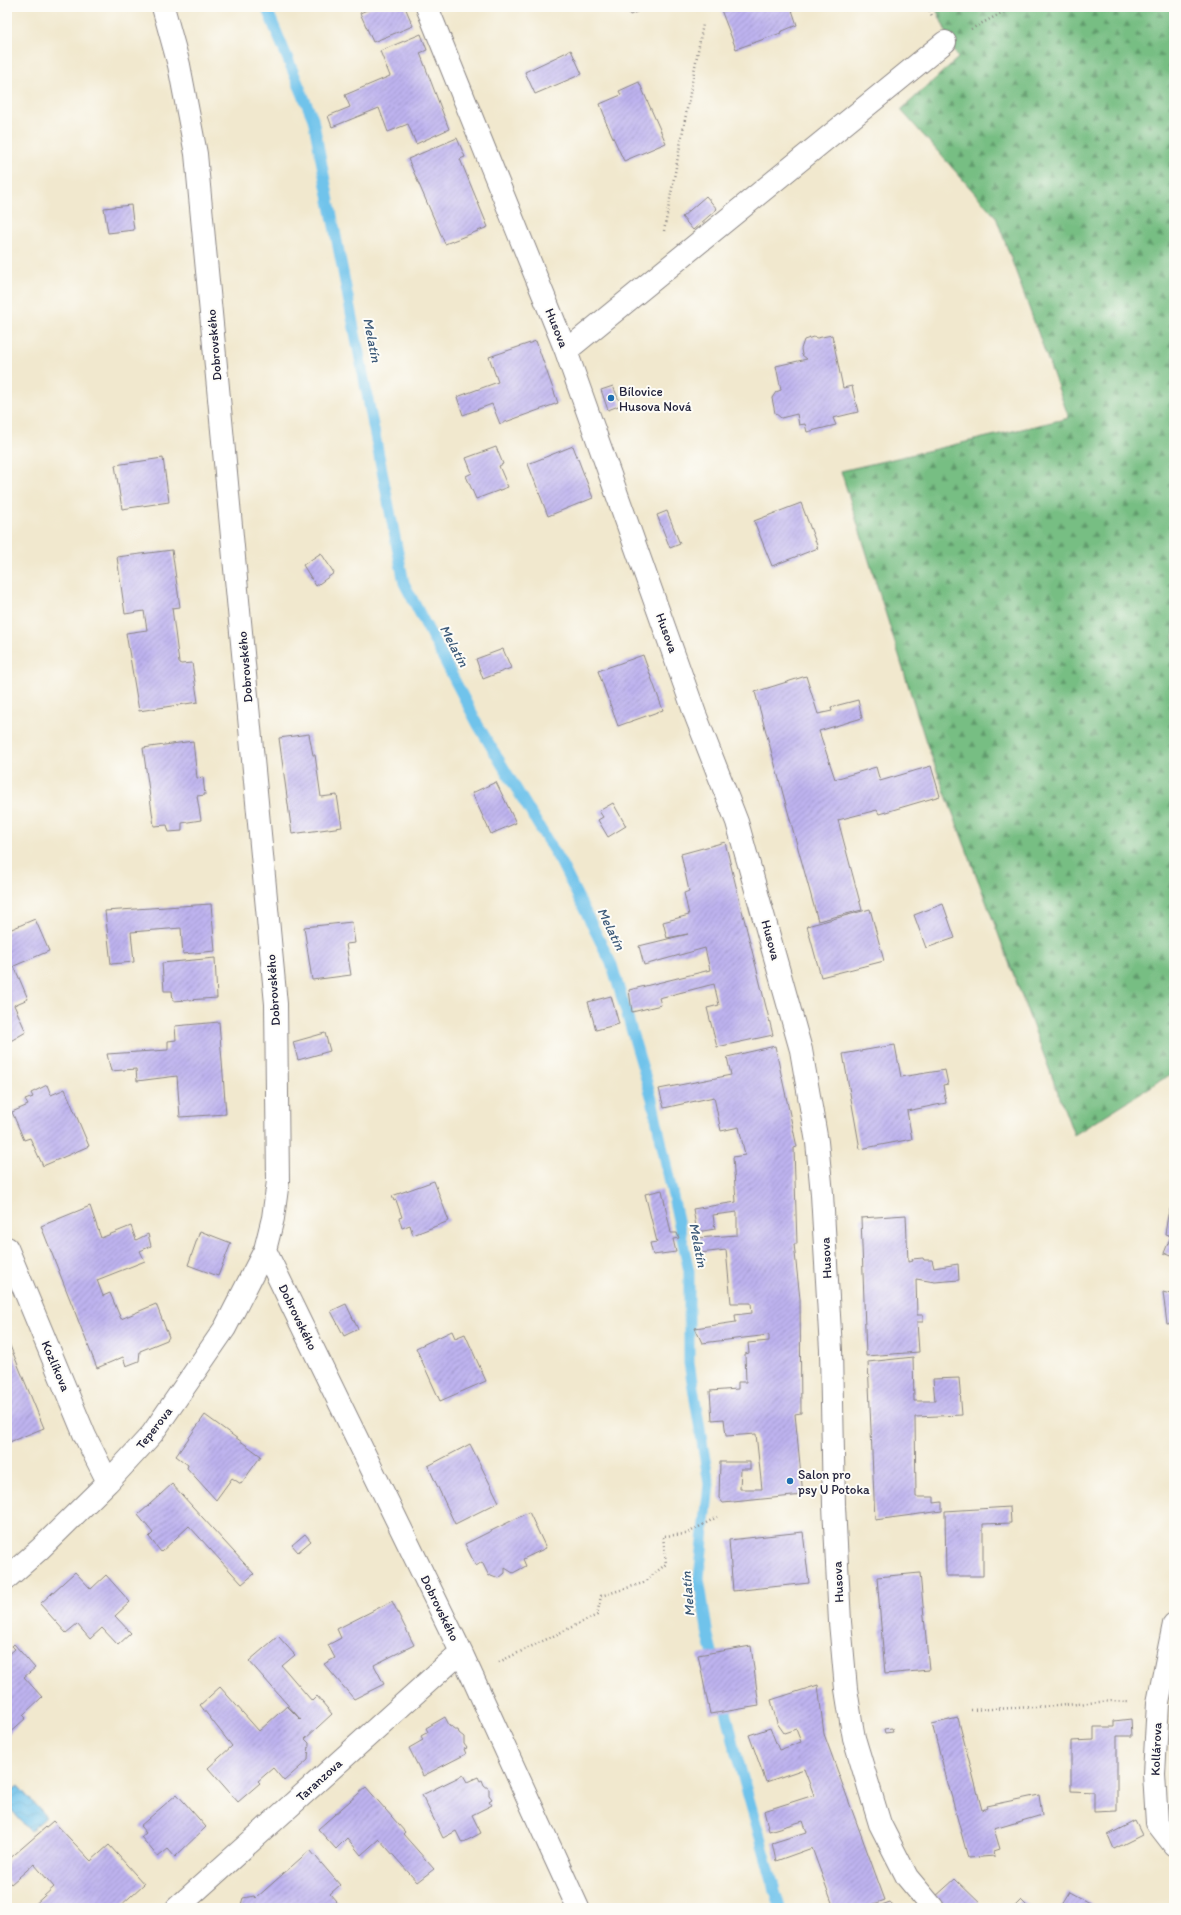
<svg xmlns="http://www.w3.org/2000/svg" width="1181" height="1915" font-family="Itim,sans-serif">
<defs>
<pattern id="forest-firs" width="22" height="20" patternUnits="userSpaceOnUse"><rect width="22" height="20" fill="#77be83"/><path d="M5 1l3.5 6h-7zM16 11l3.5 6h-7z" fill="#619a6c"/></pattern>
<pattern id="water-waves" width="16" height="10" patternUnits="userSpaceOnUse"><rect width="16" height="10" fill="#6fc3eb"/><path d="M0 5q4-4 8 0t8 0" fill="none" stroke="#60a7ca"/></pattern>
<pattern id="building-hatch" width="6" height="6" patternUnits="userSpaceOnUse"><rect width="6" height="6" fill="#beb3ef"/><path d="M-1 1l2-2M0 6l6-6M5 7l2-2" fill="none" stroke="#9a91c3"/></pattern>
</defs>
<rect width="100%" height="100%" fill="#fdfcf7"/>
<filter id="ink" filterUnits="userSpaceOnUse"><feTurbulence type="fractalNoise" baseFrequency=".025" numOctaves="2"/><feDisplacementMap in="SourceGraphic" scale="8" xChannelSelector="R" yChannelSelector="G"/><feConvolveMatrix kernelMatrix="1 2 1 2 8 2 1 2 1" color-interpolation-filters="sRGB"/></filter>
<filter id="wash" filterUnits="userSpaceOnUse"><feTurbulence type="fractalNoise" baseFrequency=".012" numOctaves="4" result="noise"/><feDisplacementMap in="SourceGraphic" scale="16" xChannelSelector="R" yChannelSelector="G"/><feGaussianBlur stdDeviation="0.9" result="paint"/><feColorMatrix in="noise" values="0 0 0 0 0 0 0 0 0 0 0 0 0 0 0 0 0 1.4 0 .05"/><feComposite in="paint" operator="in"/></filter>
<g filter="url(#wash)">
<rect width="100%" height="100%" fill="#f1e8ce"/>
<path fill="url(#forest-firs)" stroke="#4c705f" d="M935 7H1174V1072L1074 1135 926 742 841 471 1069 418 996 217 901 110 958 58Z"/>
<path fill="url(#water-waves)" stroke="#487293" d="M18 1786 46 1817 30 1831 7 1805V1795Z"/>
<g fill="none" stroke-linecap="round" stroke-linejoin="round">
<path stroke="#6fc3eb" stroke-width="11" d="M266 7 313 119 404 583 478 725 561 863 612 965 652 1099 689 1271V1363L709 1484 699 1578 708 1636 716 1667
M723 1698 736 1753 780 1908"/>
</g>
<g id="blocks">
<path fill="url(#building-hatch)" d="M374 7H405L413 26 373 42 360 13Z
M626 7H648L630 15Z
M729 7H791L797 25 780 32 781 33 736 49 721 10Z
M421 34 427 50 420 53 449 129 416 144 408 124 388 132 379 108 332 127 328 116 350 107 345 95 390 76 380 51Z
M571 50 582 74 535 94 525 72Z
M639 82 666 143 624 161 604 118 605 117 600 104 621 95 619 91Z
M457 138 465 157 460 159 488 227 445 244 408 159Z
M706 196 717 209 693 230 682 217Z
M131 205 134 230 108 233 104 208Z
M832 335 843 388 852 386 858 412 833 418 836 425 807 432 805 424 799 425 797 414 781 418 775 413 772 398 776 392 781 390 776 366 807 359 802 355 801 349 804 340 813 337 817 338Z
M536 341 558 403 500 424 492 404 463 415 457 397 498 382 489 357Z
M613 386 621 405 608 410 601 390Z
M573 446 593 498 548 516 528 464Z
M496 447 503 464 499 466 508 487 476 499 466 476 472 473 466 458Z
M163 458 169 502 122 509 115 465Z
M801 503 818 548 772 566 754 521Z
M667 511 680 544 670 548 657 515Z
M172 550 180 607 172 608 179 663 181 664 192 663 198 702 139 711 126 633 147 630 144 611 125 614 117 557Z
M321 553 334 573 316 586 303 565Z
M503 649 511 668 483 679 476 659Z
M643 655 663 710 618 726 598 671Z
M806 676 818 714 832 711 831 707 858 700 862 718 819 731 835 779 876 767 880 781 931 766 940 796 879 814 877 810 838 820 862 910 818 921 755 692Z
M309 734 313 755H315L321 797 337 795 342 827 292 834 279 738Z
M193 741 197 778 203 777 205 795 197 796 201 820 182 823V831L169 832 167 825 154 826 143 748Z
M496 782 516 823 491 834 472 793Z
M613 803 626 826 608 837 598 820 603 817 599 811Z
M725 842 773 1035 717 1047 707 1008 719 1005 714 984 659 998 661 1005 632 1012 629 990 710 970 705 948 644 965 639 946 688 934 667 938 663 922 689 915 684 893 689 891 681 854Z
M211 904 215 951 183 954 181 928 131 932 134 962 111 964 105 911Z
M943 904 955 938 926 948 914 915Z
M870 909 884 961 821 977 807 926Z
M35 919 49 951 14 966 28 999 14 1005 26 1032 7 1043V931Z
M352 922 355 943 346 944 351 975 312 980 304 927Z
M215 958 217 998 173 1001 172 991H164L162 963Z
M611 996 619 1024 596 1030 588 1002Z
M219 1022 226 1114 180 1117 177 1076 137 1081 136 1069 111 1071 107 1054 168 1050V1041L176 1040 175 1026Z
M325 1033 330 1051 298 1060 293 1042Z
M895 1045 901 1077 945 1070 948 1084 943 1085 946 1103 907 1111 912 1139 860 1149 843 1054Z
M775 1046 797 1147 794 1148 797 1244H794L800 1299 801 1413 795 1414 803 1495 723 1503 719 1498 720 1462H750V1469H741L740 1489H762L756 1434 726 1436 724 1419 712 1420 710 1391 738 1389V1382H746L745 1354 749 1353 748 1343 769 1341V1335L702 1343 695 1328 736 1322 735 1315 752 1313 751 1303H731L726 1250 700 1253 697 1238 737 1235V1212L713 1215 715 1229 697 1232 693 1209 736 1202 733 1157 745 1155 739 1127 721 1131 714 1097 664 1108 659 1089 731 1075 727 1057Z
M47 1085 51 1095 65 1089 89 1146 43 1166 30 1138 24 1140 12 1112 28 1105 25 1100 33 1097 31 1093Z
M434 1181 449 1221 413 1235 410 1225 402 1228 399 1218 402 1217 396 1200 394 1201 392 1196Z
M662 1190 671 1233H677L679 1238 673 1239 676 1252 653 1255 650 1243 657 1242 645 1194Z
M1174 1198V1257L1164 1253 1171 1236 1165 1234 1168 1215Z
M90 1206 101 1238 131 1226 136 1240 148 1234 151 1246 140 1251 145 1261 97 1280 103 1296 110 1293 121 1319 156 1304 169 1337 167 1340 140 1351 139 1361 126 1366 123 1357 97 1368 41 1226Z
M906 1215 908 1262 913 1261 912 1259 923 1258 924 1260H932L934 1268 958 1264 959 1280 935 1282 916 1279 917 1315H923V1322H917L919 1352 866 1356 861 1218Z
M200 1231 231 1243 218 1276 188 1265Z
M1163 1292 1174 1295V1323L1167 1324Z
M346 1304 358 1329 344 1336 331 1311Z
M452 1331 455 1338 465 1334 486 1381 440 1401 416 1348Z
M7 1341H8L44 1428 7 1443Z
M913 1357 914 1401H935L933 1379 959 1378 962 1415 915 1417 916 1497H934V1503L942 1502V1511L875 1520 868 1362Z
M205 1415 261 1456 241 1484 232 1478 216 1500 187 1468 188 1465 176 1456Z
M470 1444 499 1502 455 1524 428 1466Z
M172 1484 254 1574 242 1584 189 1526 161 1552 149 1537 153 1533 138 1515Z
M1010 1507 1011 1523 983 1524V1576H946L945 1511Z
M529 1512 546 1548 523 1559 526 1566 513 1573 505 1568V1573L499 1578 491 1575 489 1576 482 1562 476 1566 465 1544Z
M803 1532 809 1583 733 1591 729 1540Z
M305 1534 311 1541 298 1552 292 1545Z
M75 1572 91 1589 106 1575 130 1602 115 1616 131 1633 118 1645 102 1628 90 1639 77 1624 66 1633 40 1604Z
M920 1573 929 1670 885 1674 877 1577Z
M392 1601 414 1645 374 1665 384 1684 354 1699 324 1664 335 1658 328 1645 341 1638 337 1629Z
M278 1636 295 1655 282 1666 312 1701 317 1696 332 1714 305 1739 309 1743 308 1760 284 1781 273 1768 258 1781 260 1783 238 1802 208 1768 232 1746 200 1705 220 1687 259 1731 287 1706 301 1720 249 1661Z
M14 1644 35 1668 24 1677 42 1697 23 1715 26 1718 7 1735V1656L15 1649 12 1646Z
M751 1646 759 1706 710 1714 698 1655Z
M818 1685 824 1734 885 1900 863 1908H834L812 1848 776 1861 772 1843 807 1832 803 1821 769 1831 764 1811 814 1795 804 1769 766 1782 749 1735 770 1728 779 1750 801 1742 796 1729 784 1733 777 1723 771 1700Z
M445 1717 450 1727 452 1726 454 1730H458L459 1733 464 1737V1744L467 1748 464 1749 466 1754 423 1776 409 1748 423 1740 421 1736 428 1732 426 1728Z
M958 1718 982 1810 987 1808 986 1806 1039 1795 1042 1815 994 1829 1000 1849 994 1851 995 1856 968 1858 957 1817 932 1724Z
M1131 1719 1132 1736H1117V1811L1094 1812V1792L1071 1791V1741L1094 1740V1727H1114V1721Z
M892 1728 893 1732 885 1733 884 1729Z
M463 1775 467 1782 478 1777 480 1781 482 1780 484 1785 489 1789V1795L492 1799 489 1801 492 1805 472 1815 481 1833 462 1843 456 1831 443 1838 422 1795Z
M366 1787 405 1832 403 1834 434 1869 417 1882 379 1839 361 1855 347 1838 336 1849 318 1829Z
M177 1794 206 1827 175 1857 168 1849 158 1857 141 1837 146 1833 140 1826Z
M53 1821 91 1861 109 1845 144 1884 118 1908H31L54 1887 34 1864 11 1884 8 1881 7 1882V1861Z
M1135 1821 1142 1835 1114 1849 1108 1835Z
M310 1850 340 1885 330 1894 342 1908H240L243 1898 254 1896 256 1898Z
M955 1879 985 1908H947L935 1897Z
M1069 1892 1098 1908H1059Z
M1021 1900 1029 1908H1013Z
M890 1902 894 1908H873Z"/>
</g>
</g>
<g filter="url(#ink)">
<use href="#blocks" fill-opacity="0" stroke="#8a8584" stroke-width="1"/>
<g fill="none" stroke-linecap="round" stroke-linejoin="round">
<g stroke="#8a8584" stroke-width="24">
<path id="minor" d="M427 7 566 351 695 714 737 822 801 1050 817 1142 822 1194 831 1350 834 1506 840 1622 846 1689 851 1721 854 1738 880 1824 907 1877 933 1908
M566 351 945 42
M7 1248 85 1436 108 1482
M265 1250 461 1652 578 1908
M7 1578 40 1549 108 1482 152 1434 225 1328 265 1250 273 1218 278 1181 276 1004 196 154 179 65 163 7
M1174 1624 1158 1703 1154 1774 1157 1823 1174 1845
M177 1908 461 1652"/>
</g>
<path stroke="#8a8584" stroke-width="2.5" stroke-dasharray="1 3" stroke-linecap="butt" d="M928 7 932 16
M971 29 1013 7
M664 231 703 24
M499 1662 597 1615 601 1596 643 1583 666 1564 663 1536 686 1534 717 1517
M971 1710 1055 1706 1111 1701 1128 1702"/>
<use href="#minor" stroke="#fff" stroke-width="22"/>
</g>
</g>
<g fill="#1f6fb2" stroke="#fdfcf7" stroke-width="1.5">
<circle cx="611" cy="398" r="4"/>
<circle cx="790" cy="1481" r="4"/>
</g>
<g text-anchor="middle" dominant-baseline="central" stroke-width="4" stroke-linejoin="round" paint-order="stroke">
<g font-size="13" fill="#22223b" stroke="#fdfcf7">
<text transform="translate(557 328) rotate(68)">Husova</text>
<text transform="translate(214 345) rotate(-95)">Dobrovského</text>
<text transform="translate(667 633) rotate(70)">Husova</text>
<text transform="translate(245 667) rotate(-95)">Dobrovského</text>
<text transform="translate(771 940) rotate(75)">Husova</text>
<text transform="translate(273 990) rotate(-94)">Dobrovského</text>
<text transform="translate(826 1258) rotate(-93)">Husova</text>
<text transform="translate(298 1317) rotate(64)">Dobrovského</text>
<text transform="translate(56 1366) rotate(67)">Kozlíkova</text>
<text transform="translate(154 1428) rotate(-52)">Teperova</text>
<text transform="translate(838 1582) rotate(-93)">Husova</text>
<text transform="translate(440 1608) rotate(64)">Dobrovského</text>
<text transform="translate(1156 1749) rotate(-88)">Kollárova</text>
<text transform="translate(319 1780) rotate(-42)">Taranzova</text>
</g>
<g font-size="13" fill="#22223b" stroke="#fdfcf7" text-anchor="start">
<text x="619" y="391">Bílovice<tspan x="619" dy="15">Husova Nová</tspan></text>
<text x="798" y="1474">Salon pro<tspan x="798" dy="15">psy U Potoka</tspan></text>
</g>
<g font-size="14" font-style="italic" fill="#3d5a79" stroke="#fdfcf7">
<text transform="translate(372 340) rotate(79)">Melatín</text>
<text transform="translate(454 646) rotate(62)">Melatín</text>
<text transform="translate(611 929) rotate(64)">Melatín</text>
<text transform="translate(698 1245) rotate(79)">Melatín</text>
<text transform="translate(688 1594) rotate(-95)">Melatín</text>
</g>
</g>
<rect width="1181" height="1915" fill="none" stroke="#fdfcf7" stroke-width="24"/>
</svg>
